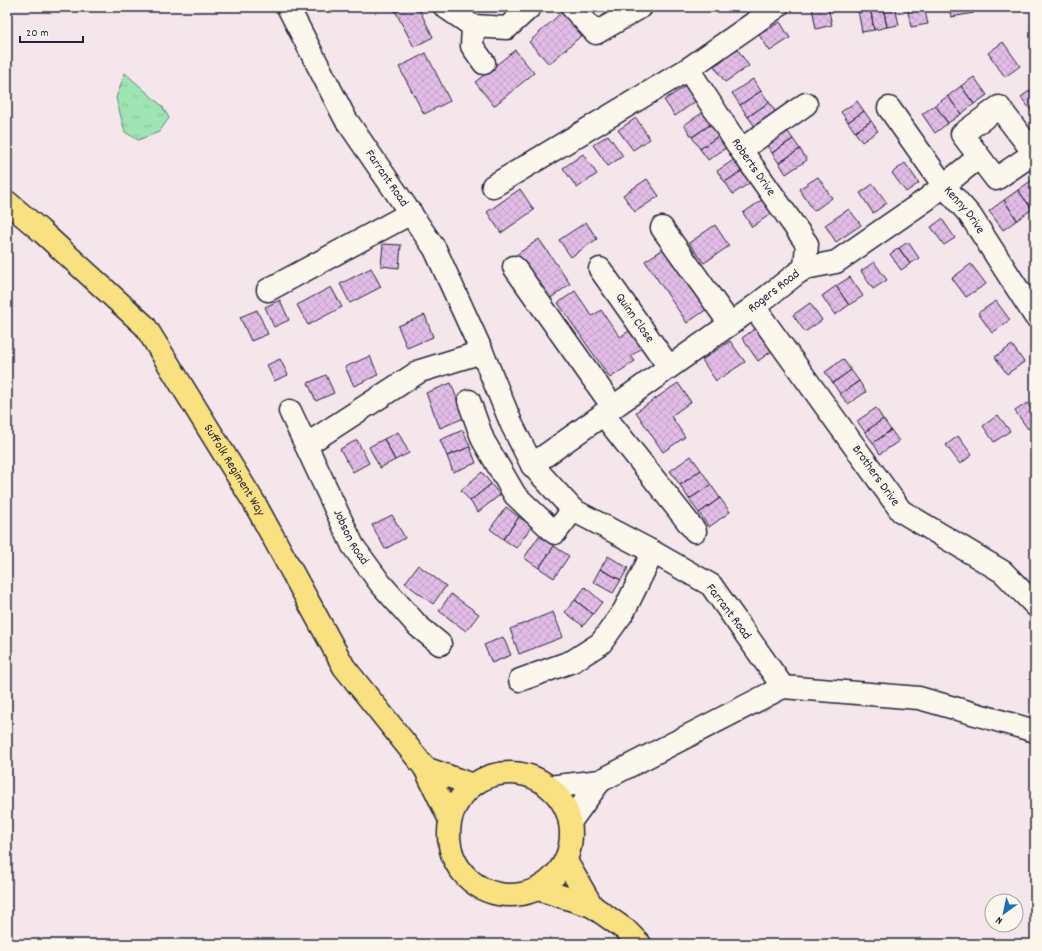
<svg xmlns="http://www.w3.org/2000/svg" width="1042" height="951" font-family="Dekko,sans-serif">
<defs>
<pattern id="grass-tufts" width="24" height="20" patternUnits="userSpaceOnUse"><rect width="24" height="20" fill="#9fe5b3"/><path d="M3 7l-1-3M5 7V3M7 7l1-3M15 17l-1-3M17 17v-4M19 17l1-3" fill="none" stroke="#89c49b"/></pattern>
<pattern id="building-cross-hatch" width="8" height="8" patternUnits="userSpaceOnUse"><rect width="8" height="8" fill="#e3bde7"/><path d="M0 0l8 8M0 8l8-8" fill="none" stroke="#c2a2c7"/></pattern>
</defs>
<rect width="100%" height="100%" fill="#f4e6ea"/>
<filter id="ink" filterUnits="userSpaceOnUse"><feTurbulence type="fractalNoise" baseFrequency=".025" numOctaves="2"/><feDisplacementMap in="SourceGraphic" scale="8" xChannelSelector="R" yChannelSelector="G"/><feConvolveMatrix kernelMatrix="1 2 1 2 8 2 1 2 1" color-interpolation-filters="sRGB"/></filter>
<g filter="url(#ink)">
<path fill="url(#grass-tufts)" stroke="#608477" d="M125 73 162 106 169 118 159 132 138 140 125 132 116 98Z"/>
<path fill="url(#building-cross-hatch)" stroke="#22223b" d="M393 7H418L433 37 414 47Z
M812 7H828L832 25 816 29Z
M870 7 874 30 862 32 858 10Z
M870 7H883L887 27 874 30Z
M883 7H895L899 25 887 27Z
M907 7H924L928 24 911 27Z
M949 7H972L974 13 951 17Z
M562 12 582 35 549 64 529 42Z
M780 22 790 38 770 51 759 35Z
M1003 42 1020 66 1005 77 988 53Z
M515 50 534 73 494 106 475 82Z
M738 50 749 66 725 82 714 66Z
M426 53 450 101 424 114 399 67Z
M974 77 987 95 974 104 961 86Z
M753 79 761 91 740 105 732 93Z
M686 86 696 101 675 116 664 100Z
M961 86 974 104 961 114 948 96Z
M1035 87V116L1021 97Z
M761 91 769 102 748 117 740 105Z
M948 96 961 114 948 123 935 105Z
M857 101 864 111 848 122 841 112Z
M769 102 777 114 756 128 748 117Z
M935 105 948 123 935 133 922 114Z
M705 111 713 123 692 137 684 125Z
M864 111 871 121 855 132 848 122Z
M636 118 650 139 633 150 618 130Z
M871 121 878 131 862 142 855 132Z
M713 123 721 134 700 149 692 137Z
M786 129 793 139 772 153 765 143Z
M721 134 729 146 708 160 700 149Z
M608 135 623 156 608 166 593 145Z
M793 139 800 149 779 163 772 153Z
M800 149 807 160 786 174 779 163Z
M583 154 597 174 577 188 563 168Z
M738 157 746 168 725 182 717 171Z
M905 163 919 183 906 192 892 173Z
M746 168 754 180 733 194 725 182Z
M818 177 832 198 814 211 799 189Z
M647 179 659 196 635 212 623 195Z
M1032 180 1035 184V207L1032 209 1018 190Z
M873 184 887 203 873 213 860 193Z
M520 189 534 210 501 233 487 212Z
M1018 190 1032 209 1017 220 1004 200Z
M763 199 772 213 752 227 743 213Z
M1004 200 1017 220 1003 230 989 211Z
M849 209 861 225 836 242 825 225Z
M942 219 955 238 944 245 931 227Z
M586 222 597 239 571 257 559 240Z
M715 225 729 246 704 263 689 243Z
M539 239 570 284 548 300 516 255Z
M908 242 919 258 910 264 899 248Z
M383 244 401 245 399 268 381 266Z
M665 248 707 309 687 323 645 261Z
M899 248 910 264 901 270 890 254Z
M874 262 887 280 873 289 861 271Z
M971 264 986 284 966 297 952 278Z
M371 268 381 287 350 303 340 284Z
M850 277 863 296 849 305 836 286Z
M836 286 849 305 835 315 822 296Z
M331 287 342 307 308 325 297 305Z
M575 291 592 316 601 310 620 337 635 327 647 344 631 356 635 361 610 378 558 303Z
M280 300 289 320 274 327 265 307Z
M996 301 1010 320 992 333 978 313Z
M810 303 822 320 805 332 793 315Z
M257 310 268 334 251 341 240 317Z
M425 315 433 337 407 348 398 326Z
M756 328 772 351 758 361 742 338Z
M730 341 745 362 716 381 702 360Z
M1012 345 1024 362 1007 374 995 357Z
M370 356 378 375 354 386 345 367Z
M280 359 288 375 274 381 267 365Z
M843 359 851 370 833 383 825 372Z
M851 370 859 381 840 394 833 383Z
M326 375 334 393 316 401 308 383Z
M859 381 866 392 848 404 840 394Z
M451 383 464 418 440 428 426 393Z
M678 383 691 402 671 416 685 437 663 452 636 412Z
M1027 403 1035 414V424L1028 429 1015 411Z
M876 408 883 419 865 432 857 421Z
M998 415 1010 431 994 442 983 426Z
M883 419 891 430 873 443 865 432Z
M463 430 470 447 447 456 440 440Z
M891 430 899 441 880 454 873 443Z
M398 432 409 453 395 460 384 439Z
M958 436 972 455 960 464 946 445Z
M384 439 395 460 380 468 369 447Z
M357 440 369 463 353 472 340 449Z
M470 447 476 463 453 472 447 456Z
M691 456 701 470 680 485 670 471Z
M701 470 711 485 689 499 680 485Z
M482 472 491 484 470 501 461 490Z
M491 484 500 495 478 512 470 501Z
M711 485 720 498 699 513 689 499Z
M720 498 730 512 709 527 699 513Z
M506 507 519 517 503 539 490 529Z
M392 515 405 538 385 549 372 525Z
M519 517 532 526 516 548 503 539Z
M539 536 554 546 539 568 524 558Z
M554 546 569 556 554 578 539 568Z
M608 556 628 568 621 580 600 569Z
M418 565 446 586 433 604 405 583Z
M600 569 621 580 613 593 593 582Z
M585 587 602 602 593 614 575 600Z
M451 594 479 614 466 631 439 611Z
M575 600 593 614 583 626 565 612Z
M553 612 563 637 519 654 510 629Z
M503 637 511 655 492 663 484 645Z"/>
<g fill="none" stroke-linecap="round" stroke-linejoin="round">
<g stroke="#22223b" stroke-width="25">
<g id="minor">
<path id="s1" d="M288 7 345 118 435 249 482 352 512 425 532 465 573 510 653 552 711 585 783 687 919 698 1035 731"/>
<path d="M445 7 473 26 507 28 530 7"/>
<path d="M572 7 596 33 641 7"/>
<path d="M473 26 472 46 484 63"/>
<path id="s2" d="M688 69 741 150 807 244 805 268"/>
<path d="M999 107 1034 153 996 179 962 134Z"/>
<path id="s3" d="M889 108 944 186 970 215 1035 316"/>
<path d="M741 150 806 104"/>
<path d="M493 186 688 69 777 7"/>
<path d="M662 228 730 324"/>
<path d="M514 267 613 407"/>
<path id="s4" d="M600 269 669 367"/>
<path d="M268 290 411 213"/>
<path id="s5" d="M754 307 901 511 1003 572 1035 605"/>
<path d="M469 401 483 440 515 495 555 533 573 510"/>
<path id="s6" d="M290 411 353 546 380 583 418 626 440 644"/>
<path d="M603 414 695 531"/>
<path d="M306 445 420 371 482 352"/>
<path id="s7" d="M532 465 754 307 796 274 805 268 836 262 927 199 979 157"/>
<path d="M520 680 573 661 601 643 624 611 653 552"/>
<path d="M549 787 600 781 783 687"/>
<path d="M570 822 600 781"/>
</g>
</g>
<g stroke="#22223b" stroke-width="25">
<g id="major">
<path id="s8" d="M7 202 40 230 145 326 255 504 344 667 425 768 450 820"/>
<path d="M425 768 473 785"/>
<circle cx="510" cy="834" r="61"/>
<path d="M566 861 592 906"/>
<path d="M538 889 592 906 626 930 640 944"/>
</g>
</g>
<use href="#minor" stroke="#fbf7ec" stroke-width="22"/>
<use href="#major" stroke="#f9e181" stroke-width="22"/>
</g>
</g>
<g text-anchor="middle" dominant-baseline="central" stroke-width="3" stroke-linejoin="round" paint-order="stroke">
<g font-size="13" fill="#22223b" stroke="#fbf7ec">
<text stroke="none"><textPath href="#s2" startOffset="118">Roberts Drive</textPath></text>
<text stroke="none"><textPath href="#s1" startOffset="198">Farrant Road</textPath></text>
<text stroke="none"><textPath href="#s3" startOffset="127">Kenny Drive</textPath></text>
<text stroke="none"><textPath href="#s7" startOffset="298">Rogers Road</textPath></text>
<text stroke="none"><textPath href="#s4" startOffset="60">Quinn Close</textPath></text>
<text stroke="none"><textPath href="#s8" startOffset="355">Suffolk Regiment Way</textPath></text>
<text stroke="none"><textPath href="#s5" startOffset="208">Brothers Drive</textPath></text>
<text stroke="none"><textPath href="#s6" startOffset="140">Jobson Road</textPath></text>
<text transform="translate(728 612) rotate(53)">Farrant Road</text>
</g>
</g>
<rect width="1042" height="951" fill="none" stroke="#fbf7ec" stroke-width="24"/>
<rect x="12" y="12" width="1018" height="927" fill="none" stroke="#22223b" stroke-width="1.5" filter="url(#ink)"/>
<g transform="translate(1004 913) rotate(213)"><circle r="19" fill="#fbf7ec" stroke="#a4a2a5"/>
<path d="M0-3L7 15L0 10L-7 15Z" fill="#1f6fb2"/>
<text y="-6" font-size="11" font-weight="bold" text-anchor="middle" fill="#22223b">N</text>
</g>
<path d="M20 36v6h63v-6" fill="none" stroke="#22223b" stroke-width="2"/>
<text x="26" y="36" font-size="12" fill="#22223b" stroke="#fbf7ec" stroke-width="3" paint-order="stroke">20 m</text>
</svg>
